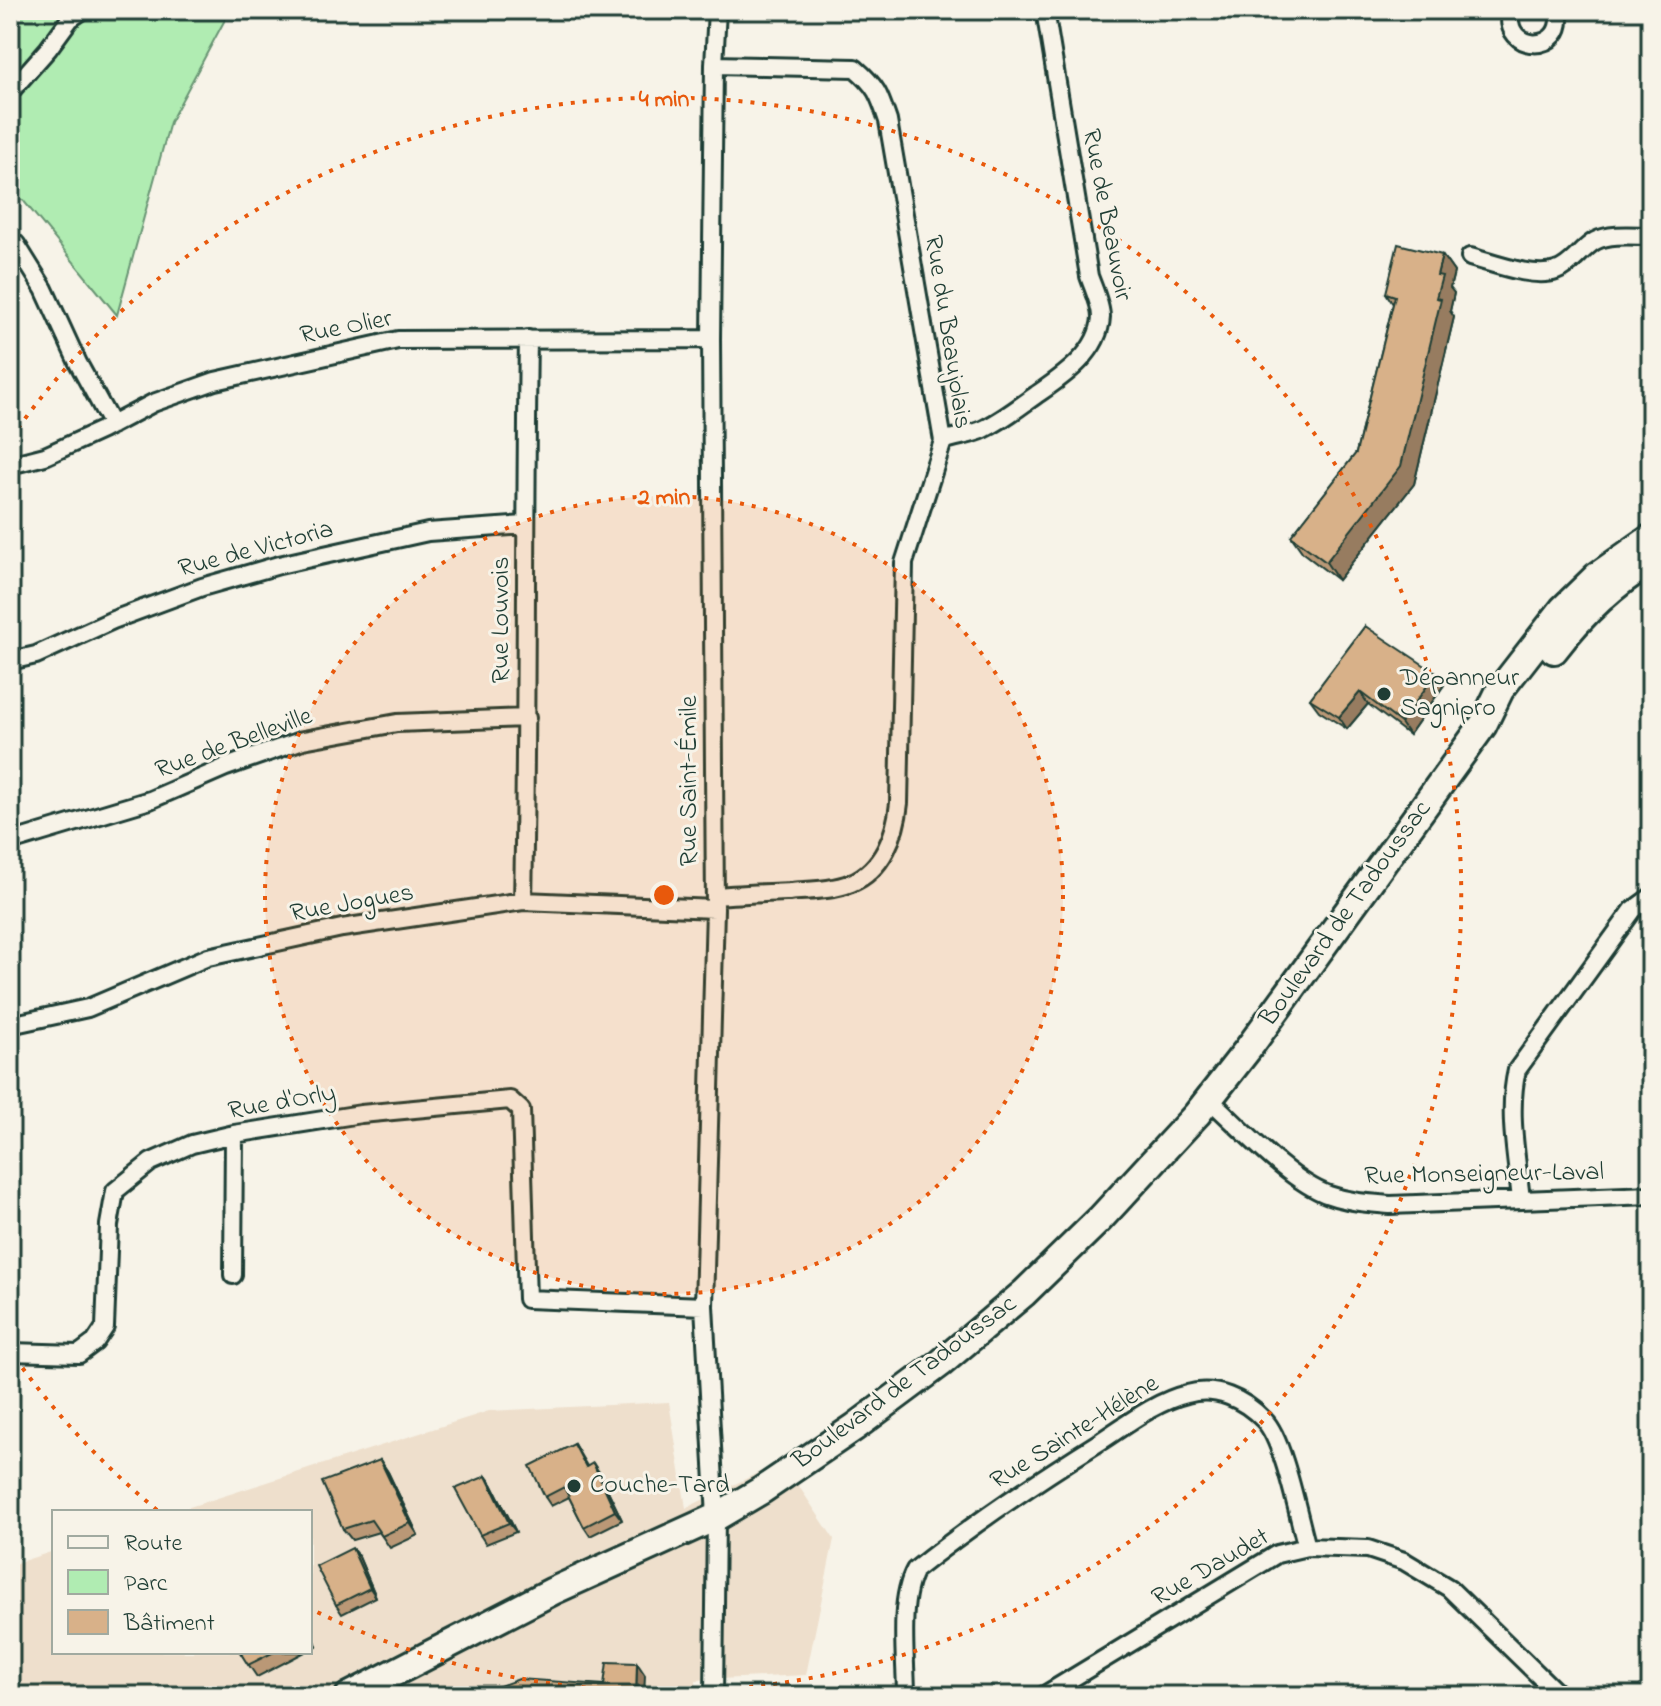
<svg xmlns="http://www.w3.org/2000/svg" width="1661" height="1706" font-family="'Indie Flower',sans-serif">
<rect width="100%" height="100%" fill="#f7f3e8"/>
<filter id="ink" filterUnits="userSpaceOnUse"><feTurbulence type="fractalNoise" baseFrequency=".0125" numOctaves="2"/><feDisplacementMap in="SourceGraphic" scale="16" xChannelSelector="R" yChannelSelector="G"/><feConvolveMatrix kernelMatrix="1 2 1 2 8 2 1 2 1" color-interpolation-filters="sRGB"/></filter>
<g filter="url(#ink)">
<path fill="#eedfcc" d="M669 1402 686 1508 782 1461 834 1539 806 1675 696 1680V1696H10V1565L54 1551V1652H310V1512H174L489 1411Z"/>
<path fill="#b0ecb2" stroke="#689473" stroke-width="2" d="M10 10H270L228 14 170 122 117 315 23 200 10 201Z"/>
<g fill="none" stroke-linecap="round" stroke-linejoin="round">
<g stroke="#1f3d34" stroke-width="22">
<path id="street" d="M1511 10C1501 54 1568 55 1558 10
M714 65 855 68C877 87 879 94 888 121L943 441 904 563 899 803C896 834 883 870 851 883 831 891 810 890 789 892 765 893 740 894 715 896
M10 92 48 49 70 19 83 10
M10 246 16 244 44 289 78 363 112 425
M1470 257C1493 263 1533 279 1556 271 1572 266 1581 249 1595 241 1611 233 1634 236 1651 236
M943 441C956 436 972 435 984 429 1003 420 1019 407 1036 395 1062 377 1099 353 1101 317 1101 304 1093 288 1089 276L1045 10
M10 465 45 456 102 430 153 403 215 381 398 340 711 339
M10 661 36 655 113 620 202 587 279 565 428 532 525 525
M10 842 150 800 226 767 303 740 397 723 527 718
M523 901C527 713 525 526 528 339
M10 1025 88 1008 208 957 342 928 523 901 715 909
M1209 1099C1240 1127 1290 1182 1329 1195 1349 1202 1369 1203 1390 1205L1651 1195
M1521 1200C1517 1158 1507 1112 1517 1070L1633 910 1651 897
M233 1275 234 1134
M10 1352 79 1354 95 1342 105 1327 109 1225 115 1191 151 1162 192 1144 234 1134 361 1114 510 1100 521 1110 527 1299 704 1306
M714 1696 716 1517 704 1306 715 909 711 339 714 65 717 10
M906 1696C906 1660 898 1601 915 1570 974 1523 1037 1481 1101 1441 1127 1424 1157 1401 1187 1394 1216 1386 1244 1399 1264 1420 1284 1440 1298 1517 1307 1547
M1043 1696 1277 1554 1307 1547 1368 1549 1404 1561 1449 1588 1560 1696"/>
</g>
<g stroke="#1f3d34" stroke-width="32">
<path id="primary" d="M1554 650C1581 615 1613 584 1651 561
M349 1696 553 1591 716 1517 762 1490 855 1427 941 1363 1024 1293 1100 1219 1197 1114 1248 1049 1483 725 1500 690 1563 609 1597 576 1651 538"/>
</g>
<use href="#street" stroke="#f7f3e8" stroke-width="16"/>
<use href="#primary" stroke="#f7f3e8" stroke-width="26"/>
</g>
<path fill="#ba9876" stroke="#1f3d34" stroke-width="2" d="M1442 255 1454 272 1450 288 1454 293 1450 311 1454 317 1414 484 1338 580 1303 553 1291 536 1356 453 1393 304 1386 293Z
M1365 626 1444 685 1409 735 1368 704 1347 729 1319 711 1310 699Z
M574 1444 587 1466 599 1472 622 1520 590 1536 584 1527 569 1497 551 1506 545 1497Z
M380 1460 388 1472 418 1535 390 1548 379 1532 352 1540 343 1529Z
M486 1476 492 1484 516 1532 486 1544 480 1535Z
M359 1557 376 1597 342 1614 336 1605Z
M310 1629 317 1646 310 1649Z
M240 1652H305L257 1677Z"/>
<path fill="#977c60" stroke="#1f3d34" stroke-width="2" d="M1442 255 1454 272 1450 288 1454 293 1450 311 1454 317 1414 484 1338 580 1326 562 1436 298 1437 275Z
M1436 673 1444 685 1409 735 1401 723Z
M1360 692 1368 704 1347 729 1339 717Z
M380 1460 388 1472 418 1535 410 1523Z
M593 1463 599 1472 622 1520 615 1511Z
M486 1476 492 1484 516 1532 509 1523Z
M352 1548 359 1557 376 1597 370 1588Z
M310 1629 317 1646 310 1635Z
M637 1663 645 1675 644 1696H636Z"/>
<path fill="#d8b189" stroke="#1f3d34" stroke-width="2" d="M1398 244 1442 255 1437 275 1442 276 1436 298 1441 299 1401 466 1326 562 1291 536 1356 453 1395 296 1386 293Z
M1365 626 1436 673 1401 723 1360 692 1339 717 1310 699Z
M574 1444 586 1467 593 1463 615 1511 584 1527 564 1487 545 1497 530 1466Z
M380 1460 410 1523 382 1536 371 1520 343 1529 322 1482Z
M486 1476 509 1523 480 1535 455 1489Z
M352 1548 370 1588 336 1605 316 1566Z
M240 1652H274L248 1665Z
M607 1662 637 1663 636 1696H472L519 1679 604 1685Z"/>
</g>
<circle cx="664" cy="895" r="399" fill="#e8590c" fill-opacity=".12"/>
<g fill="none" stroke="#e8590c" stroke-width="4" stroke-dasharray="4 8">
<circle cx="664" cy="895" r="399"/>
<path d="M157 1510A797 797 0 0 1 11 1352M11 438A797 797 0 1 1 315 1611"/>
</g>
<g fill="#1f3d34" stroke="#f7f3e8" stroke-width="3">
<circle cx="1384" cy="694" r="8"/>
<circle cx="574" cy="1486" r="8"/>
</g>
<g text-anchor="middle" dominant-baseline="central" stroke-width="6" stroke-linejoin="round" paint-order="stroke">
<g font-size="26" fill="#1f3d34" stroke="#f7f3e8">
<text transform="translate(1106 215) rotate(79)">Rue de Beauvoir</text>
<text transform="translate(346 328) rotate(-11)">Rue Olier</text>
<text transform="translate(947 332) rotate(81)">Rue du Beaujolais</text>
<text transform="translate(256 550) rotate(-15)">Rue de Victoria</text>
<text transform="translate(502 620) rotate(-90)">Rue Louvois</text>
<text transform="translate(234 744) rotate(-20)">Rue de Belleville</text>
<text transform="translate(690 781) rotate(-90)">Rue Saint-Émile</text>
<text transform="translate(352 904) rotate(-10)">Rue Jogues</text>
<text transform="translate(1346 914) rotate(-54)">Boulevard de Tadoussac</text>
<text transform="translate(282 1103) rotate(-10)">Rue d'Orly</text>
<text transform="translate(1484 1175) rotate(-1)">Rue Monseigneur-Laval</text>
<text transform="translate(905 1383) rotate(-37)">Boulevard de Tadoussac</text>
<text transform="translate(1075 1433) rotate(-32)">Rue Sainte-Hélène</text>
<text transform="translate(1211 1568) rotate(-30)">Rue Daudet</text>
</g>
<g font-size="26" fill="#1f3d34" stroke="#f7f3e8" text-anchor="start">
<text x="1400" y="679">Dépanneur<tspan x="1400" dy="30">Sagnipro</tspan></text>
<text x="590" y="1486">Couche-Tard</text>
</g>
</g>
<circle cx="664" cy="895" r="12" fill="#e8590c" stroke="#f7f3e8" stroke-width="4"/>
<g font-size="24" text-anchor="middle" font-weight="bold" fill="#e8590c" stroke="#f7f3e8" stroke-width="6" stroke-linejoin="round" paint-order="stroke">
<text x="664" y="106">4 min</text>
<text x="664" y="504">2 min</text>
</g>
<rect width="1661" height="1706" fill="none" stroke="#f7f3e8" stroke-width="40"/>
<rect x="20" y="20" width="1621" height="1666" fill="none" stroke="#1f3d34" stroke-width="3" filter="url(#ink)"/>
<rect x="52" y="1510" width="260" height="144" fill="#f7f3e8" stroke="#a1aaa0" stroke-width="2"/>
<rect x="68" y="1536" width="40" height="12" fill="#f7f3e8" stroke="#a1aaa0" stroke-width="2"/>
<text x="124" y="1550" font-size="24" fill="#1f3d34">Route</text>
<rect x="68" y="1570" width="40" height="24" fill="#b0ecb2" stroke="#a1aaa0" stroke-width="2"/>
<text x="124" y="1590" font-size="24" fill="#1f3d34">Parc</text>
<rect x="68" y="1610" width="40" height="24" fill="#d8b189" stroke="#a1aaa0" stroke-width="2"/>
<text x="124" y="1630" font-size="24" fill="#1f3d34">Bâtiment</text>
</svg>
